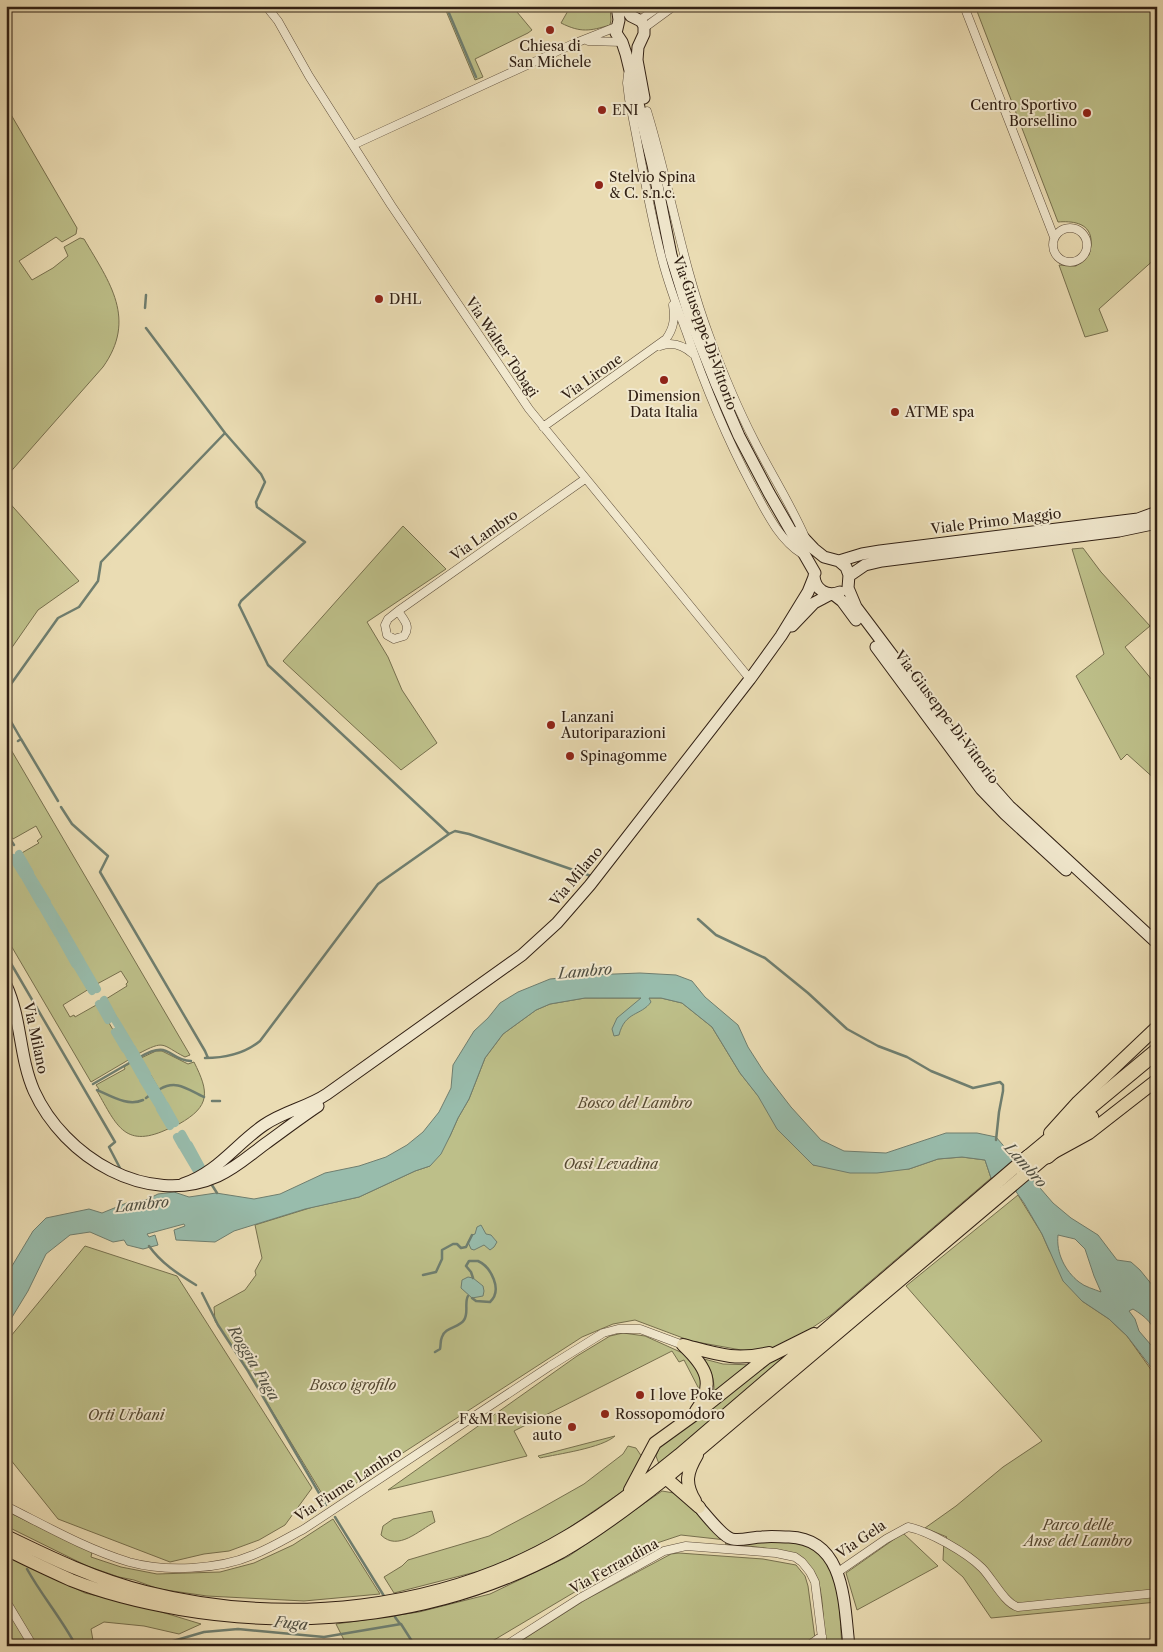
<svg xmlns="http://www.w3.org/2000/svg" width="1163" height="1652" font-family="'Libre Caslon Text',serif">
<rect width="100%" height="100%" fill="#eadcb3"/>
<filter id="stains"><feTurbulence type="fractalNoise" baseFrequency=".004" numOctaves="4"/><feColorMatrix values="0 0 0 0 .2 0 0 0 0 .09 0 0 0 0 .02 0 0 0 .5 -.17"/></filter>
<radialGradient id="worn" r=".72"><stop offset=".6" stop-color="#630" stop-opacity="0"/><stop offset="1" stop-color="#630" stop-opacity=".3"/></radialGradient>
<path fill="#bdbf89" stroke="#77704e" d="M444 6H512L532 30 528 33 475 59 483 77 475 80Z
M567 6H610L611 20 610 25C590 31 581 33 561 23L569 9Z
M975 6H1157V257L1099 309 1108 331 1085 337 1059 265 1076 266 1089 255C1090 250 1092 244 1091 239 1089 222 1071 221 1058 222Z
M6 106 77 228 76 234 62 242 56 237 19 261 32 280 53 268 68 256 64 247 80 238 84 239C110 283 137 319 103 367L6 477Z
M6 499 79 581 38 610 6 656Z
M403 526 446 569 367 622 388 657 402 690 437 743 401 770 283 661Z
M1083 548 1101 572 1150 626 1125 647 1157 686V781L1127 754 1121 760 1076 676 1104 654 1072 549Z
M10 748 190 1055 185 1057C161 1045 166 1039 138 1054L106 999 127 986 126 984 128 982 121 971 97 984 20 854 39 843 37 841 42 837 36 826 13 839 6 829V750Z
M12 858 89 989 63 1005 70 1017 74 1015 75 1017 98 1004 130 1059 91 1082 6 937V862Z
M585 998H661L682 1003 712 1027 740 1073 813 1165 909 1169 938 1159 962 1157 985 1160 991 1178 831 1315 794 1340 758 1353 691 1341 635 1320 613 1324 582 1337 327 1502 243 1363 215 1321 214 1307 245 1290 256 1275 255 1271 262 1258 255 1225 313 1207 359 1197 415 1171 430 1166 450 1136 458 1118 469 1099 485 1058 503 1034 536 1010 550 1004Z
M156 1051H162L188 1064 194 1062C209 1092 211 1106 179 1124L141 1058Z
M132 1062 170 1128C125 1150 117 1126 97 1091L99 1089 96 1085 125 1069 124 1067Z
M1018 1195 1042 1234 1049 1250 1082 1301 1109 1319 1127 1336 1157 1378V1602L991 1618 963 1577 943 1560 944 1540 947 1537 925 1528 956 1506 1003 1467 1042 1441 906 1286Z
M85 1246 177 1276 312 1488 285 1525 259 1540 229 1551 204 1554 170 1562 58 1519 6 1454V1342Z
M623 1333 645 1336 687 1355 703 1379 700 1391 684 1360 679 1362 672 1351 514 1431 527 1456 388 1490 577 1356 610 1336Z
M785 1352 788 1354 659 1464 656 1456 659 1448 741 1382Z
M704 1359 723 1364 754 1365 713 1398C716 1382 712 1372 704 1359Z
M615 1436C602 1448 558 1454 540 1458L538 1456Z
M628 1446 636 1448 642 1457 626 1489 557 1536 495 1567 394 1593 384 1577 402 1566 408 1560 489 1536 538 1510 584 1484 623 1454Z
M662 1491 674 1493 688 1504 696 1513 726 1540 681 1535 657 1543 484 1646H347L336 1624 419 1612 490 1594 569 1556Z
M6 1511 92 1552 91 1557 121 1567 157 1574 220 1572 254 1563 293 1545 333 1519 380 1594 304 1601 207 1596 159 1589 134 1580 119 1577 87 1566 6 1526Z
M432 1511 435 1522C419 1530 398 1552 381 1535L383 1526 393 1519Z
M903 1533 938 1566 857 1610 846 1573Z
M729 1540C750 1540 792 1537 810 1546 842 1564 839 1614 842 1646H825C823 1625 824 1600 818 1580 807 1547 754 1547 725 1544Z
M679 1553 763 1559 796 1565 805 1576 808 1586 816 1646H513L585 1600 671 1554Z
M6 1554 85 1593 145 1607 201 1624 179 1634 144 1626 104 1622 91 1629 94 1646H6Z"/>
<path fill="#98bcac" stroke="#6f7e6f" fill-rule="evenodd" d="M640 973 676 975 692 981 705 997 738 1025 748 1047 764 1072 791 1107 821 1140 844 1151 886 1153 946 1133H977L996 1137 1053 1203 1071 1218 1098 1235 1117 1260 1131 1262 1140 1270 1157 1291V1339C1154 1324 1146 1317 1133 1309L1129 1311 1135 1319 1139 1331 1157 1352V1375L1127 1336 1109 1319 1082 1301 1063 1281 1042 1234 1024 1203 1010 1183 991 1178 985 1160 962 1157 938 1159 909 1169 877 1173H850L813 1165 777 1129 758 1096 740 1073 712 1027 682 1003 661 998H649L651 1002C641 1016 625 1011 619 1035L614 1036 612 1029 617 1018 641 998H585L550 1004 536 1010 503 1034 485 1058 469 1099 458 1118 450 1136 441 1154 430 1166 415 1171 359 1197 305 1209 234 1231 215 1242 176 1240 174 1230 185 1226 184 1224 147 1234 149 1237 155 1235 158 1245 143 1249 127 1245 124 1240 113 1242 90 1232 70 1235 46 1254 28 1291 6 1327V1276L33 1231 46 1218 89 1209 102 1213 129 1202 146 1200 158 1194 174 1192 189 1197 216 1193 254 1199 280 1194 325 1173 359 1166 386 1157 407 1145 423 1132 439 1112 451 1088 453 1065 474 1031 488 1018 500 1003 518 992 550 979 590 975ZM1058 1235 1075 1239 1085 1249 1094 1276 1101 1292C1094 1289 1085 1287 1079 1282 1065 1271 1056 1253 1058 1235Z
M481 1225 486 1234 491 1235 497 1242 494 1247 490 1250 484 1245 474 1250 471 1249 468 1242 472 1235 475 1234 477 1227Z
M468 1277 473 1278 483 1286 484 1291 483 1296 472 1298 461 1288 462 1280Z"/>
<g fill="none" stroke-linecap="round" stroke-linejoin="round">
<path stroke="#6f7e6f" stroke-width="2.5" d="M446 6 476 77
M145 308 146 295
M146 328 225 433 261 474 265 482 256 502 257 507 305 542 241 601 239 605 268 665 449 834
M6 691 58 618 79 607 98 581 101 562 225 433
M6 713 21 739
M18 741 21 739 58 801
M6 748 8 747
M61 807 72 824 108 856 100 872 205 1051 208 1058
M6 833 14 845
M6 845 8 849
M698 919 716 935 765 958 808 993 847 1029 878 1046 907 1057 931 1071 973 1088 1000 1082 1003 1085V1091L999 1112 996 1140
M6 955 115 1142 109 1147 121 1170
M140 1057C171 1039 167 1060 191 1061
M205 1058C225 1058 244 1054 260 1041L378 884 449 834 455 831 469 834 591 876
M93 1084 131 1062
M160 1089C177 1079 188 1090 204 1097
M97 1090C111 1096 128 1107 143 1100
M146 1098 150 1095
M212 1101H220
M210 1182 217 1193
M149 1246C161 1263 178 1274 196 1285
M423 1275 436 1272 442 1259V1250L453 1244H457L461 1248 466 1247 472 1235
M202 1293 218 1325 248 1371 326 1505
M472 1298 476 1301 490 1302C503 1290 491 1267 478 1261H469L466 1266 471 1272 473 1278
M435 1352 440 1349C441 1345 440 1341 442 1337 445 1327 459 1328 464 1320 469 1313 464 1303 468 1296
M6 1483 10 1488
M335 1517 384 1596
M27 1569C42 1596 62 1619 76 1646
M395 1617 400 1624
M156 1646 204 1632 238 1629 324 1637 401 1624 415 1646"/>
<path stroke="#98bcac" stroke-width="8" d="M19 854 30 873
M13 858 24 876
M31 876 47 902
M26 879 41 905
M48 905 64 931
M43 908 58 934
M66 935 81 961
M60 937 75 964
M82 963 97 989
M77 966 92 991
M104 1000 113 1017
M99 1004 108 1020
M115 1020 130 1045
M115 1032 125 1049
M132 1048 147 1074
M127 1051 141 1076
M148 1077 163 1102
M143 1080 159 1106
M165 1105 175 1123
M160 1109 170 1126
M182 1134 187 1143
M177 1137 182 1146
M189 1145 202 1169
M184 1149 197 1171"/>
<g stroke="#5f4f3c" stroke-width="9">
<path id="street" d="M266 6 278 21 309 76 391 205 529 409 750 679
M964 6 1054 237
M640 20 660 6
M644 28 674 6
M588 41 622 42
M628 74 627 83 629 99C640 152 648 206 662 259 668 283 677 307 686 331 704 383 725 435 751 484 765 509 777 538 802 554
M647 111C670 186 682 264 710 338 723 373 737 407 754 440 770 472 790 503 805 537
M353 145 573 44 616 27
M1053 245a17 17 0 1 1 34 0a17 17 0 1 1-34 0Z
M660 346C673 341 684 346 693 354
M543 427 666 339C674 328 675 318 673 305
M398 611 585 479
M398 611C404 620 411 626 404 636L394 639 387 635 385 625 388 619Z
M6 1506C46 1526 86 1549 129 1562 165 1572 218 1570 253 1555 271 1548 287 1538 304 1529L550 1366 603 1333 618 1329H640L683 1345
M838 1572 886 1539 908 1527C929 1531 967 1553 982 1568 992 1578 1005 1604 1018 1607L1157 1593
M6 1601 33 1646
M505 1646 580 1598 664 1551 686 1546 776 1553 795 1557 802 1562 810 1572 815 1582 823 1646
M808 1646 822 1636"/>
</g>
<g stroke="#312014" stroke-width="13">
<path id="secondary" d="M617 6 619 20 616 33 622 42 626 54 653 165 671 255 691 320 716 383 739 436 769 493 815 573
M624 6 631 16 641 21 644 26V34L638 47 637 60 644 98
M798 532 814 549 824 557 839 561 846 567 849 575 848 588 856 607 986 780 1009 806 1157 943
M839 561 862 554 880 551 1138 519 1157 512
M814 576C815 590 827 597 840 592
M849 576 865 565 882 561 1119 531 1157 523
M833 594 842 601 856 620
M792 626 814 603 831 594
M876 647 981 789 1005 814 1066 870
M6 985C22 1020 19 1057 34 1091 64 1157 147 1208 218 1176 236 1168 250 1155 265 1144 283 1131 300 1118 318 1106
M183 1184C217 1173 236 1144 264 1125 284 1111 308 1107 327 1094L522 955 557 923 590 885 750 679 781 636 808 592 814 577
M699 1507C706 1515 723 1537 732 1539 741 1541 753 1537 762 1537 771 1536 780 1537 789 1537 846 1539 844 1605 849 1646"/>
</g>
<g stroke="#312014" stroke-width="14">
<path id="primary" d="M1050 1133 1078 1102 1157 1027
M683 1345C717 1354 734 1361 769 1353
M684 1346C706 1367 716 1384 696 1411
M660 1473 699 1507
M630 1490 655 1443 702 1409 766 1358 814 1334
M695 1501C684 1483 687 1472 697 1455
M6 1536C51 1558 97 1580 146 1592 286 1627 441 1611 566 1537 607 1513 643 1484 679 1455L1028 1156
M6 1549C27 1560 49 1570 71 1580 104 1593 145 1603 180 1609 310 1631 444 1615 561 1552 598 1531 632 1505 666 1478L1047 1156 1089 1133 1157 1080"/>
</g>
<g stroke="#312014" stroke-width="17">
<path id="highway" d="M1047 1156 1091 1118
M1022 1163 1157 1051"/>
</g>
<use href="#street" stroke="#f1e8ce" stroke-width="8"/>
<use href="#secondary" stroke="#f1e8ce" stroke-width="11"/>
<use href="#primary" stroke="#eadcb3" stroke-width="12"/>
<use href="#highway" stroke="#eadcb3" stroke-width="15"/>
</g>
<g fill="#8f2418" stroke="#f1e8ce" stroke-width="2">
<circle cx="550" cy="30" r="5"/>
<circle cx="602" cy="110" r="5"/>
<circle cx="1087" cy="113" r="5"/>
<circle cx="599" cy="185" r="5"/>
<circle cx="379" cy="299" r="5"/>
<circle cx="664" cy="380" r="5"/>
<circle cx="895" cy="412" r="5"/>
<circle cx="551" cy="725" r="5"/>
<circle cx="570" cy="756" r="5"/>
<circle cx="640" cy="1395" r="5"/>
<circle cx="605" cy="1414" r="5"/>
<circle cx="572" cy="1427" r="5"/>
</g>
<g text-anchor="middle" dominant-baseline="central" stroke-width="4" stroke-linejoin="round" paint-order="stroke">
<g font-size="14" fill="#312014" stroke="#f1e8ce" text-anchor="start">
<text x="550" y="46" text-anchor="middle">Chiesa di<tspan x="550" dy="16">San Michele</tspan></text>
<text x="1077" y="105" text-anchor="end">Centro Sportivo<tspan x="1077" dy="16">Borsellino</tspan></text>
<text x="612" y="110">ENI</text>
<text x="609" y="177">Stelvio Spina<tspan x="609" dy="16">&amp; C. s.n.c.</tspan></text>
<text x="389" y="299">DHL</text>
<text x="664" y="396" text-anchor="middle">Dimension<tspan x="664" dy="16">Data Italia</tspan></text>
<text x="905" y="412">ATME spa</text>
<text x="561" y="717">Lanzani<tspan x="561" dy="16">Autoriparazioni</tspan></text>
<text x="580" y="756">Spinagomme</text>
<text x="650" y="1395">I love Poke</text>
<text x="615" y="1414">Rossopomodoro</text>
<text x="562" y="1419" text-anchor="end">F&amp;M Revisione<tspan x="562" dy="16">auto</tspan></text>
</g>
<g font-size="14" fill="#312014" stroke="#f1e8ce">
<text transform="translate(705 333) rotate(70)">Via Giuseppe Di Vittorio</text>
<text transform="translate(502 347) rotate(56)">Via Walter Tobagi</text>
<text transform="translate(592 377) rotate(-35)">Via Lirone</text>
<text transform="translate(996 521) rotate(-7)">Viale Primo Maggio</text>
<text transform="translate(484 535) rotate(-35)">Via Lambro</text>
<text transform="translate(947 717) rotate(53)">Via Giuseppe Di Vittorio</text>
<text transform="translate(576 876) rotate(-50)">Via Milano</text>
<text transform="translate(36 1038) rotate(78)">Via Milano</text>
<text transform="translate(348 1484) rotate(-33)">Via Fiume Lambro</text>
<text transform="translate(861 1539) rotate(-34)">Via Gela</text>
<text transform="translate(614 1566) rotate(-29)">Via Ferrandina</text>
</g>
<g font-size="14" font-style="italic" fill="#544831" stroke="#f1e8ce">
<text x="635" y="1103">Bosco del Lambro</text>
<text x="611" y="1164">Oasi Levadina</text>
<text x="353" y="1385">Bosco igrofilo</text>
<text x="126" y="1415">Orti Urbani</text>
<text x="1078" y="1525">Parco delle<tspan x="1078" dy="16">Anse del Lambro</tspan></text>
</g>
<g font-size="15" font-style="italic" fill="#504f42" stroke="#f1e8ce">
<text transform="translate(585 971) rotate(-5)">Lambro</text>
<text transform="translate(1026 1165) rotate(48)">Lambro</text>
<text transform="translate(142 1204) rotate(-6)">Lambro</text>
<text transform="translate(254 1363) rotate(59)">Roggia Fuga</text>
<text transform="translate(291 1623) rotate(5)">Fuga</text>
</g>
</g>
<rect width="1163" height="1652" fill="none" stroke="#eadcb3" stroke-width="25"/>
<rect x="8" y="8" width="1148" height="1637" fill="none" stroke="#312014" stroke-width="2.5"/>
<rect x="12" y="12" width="1138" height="1627" fill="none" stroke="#312014"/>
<rect width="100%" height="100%" filter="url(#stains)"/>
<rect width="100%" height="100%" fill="url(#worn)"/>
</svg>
